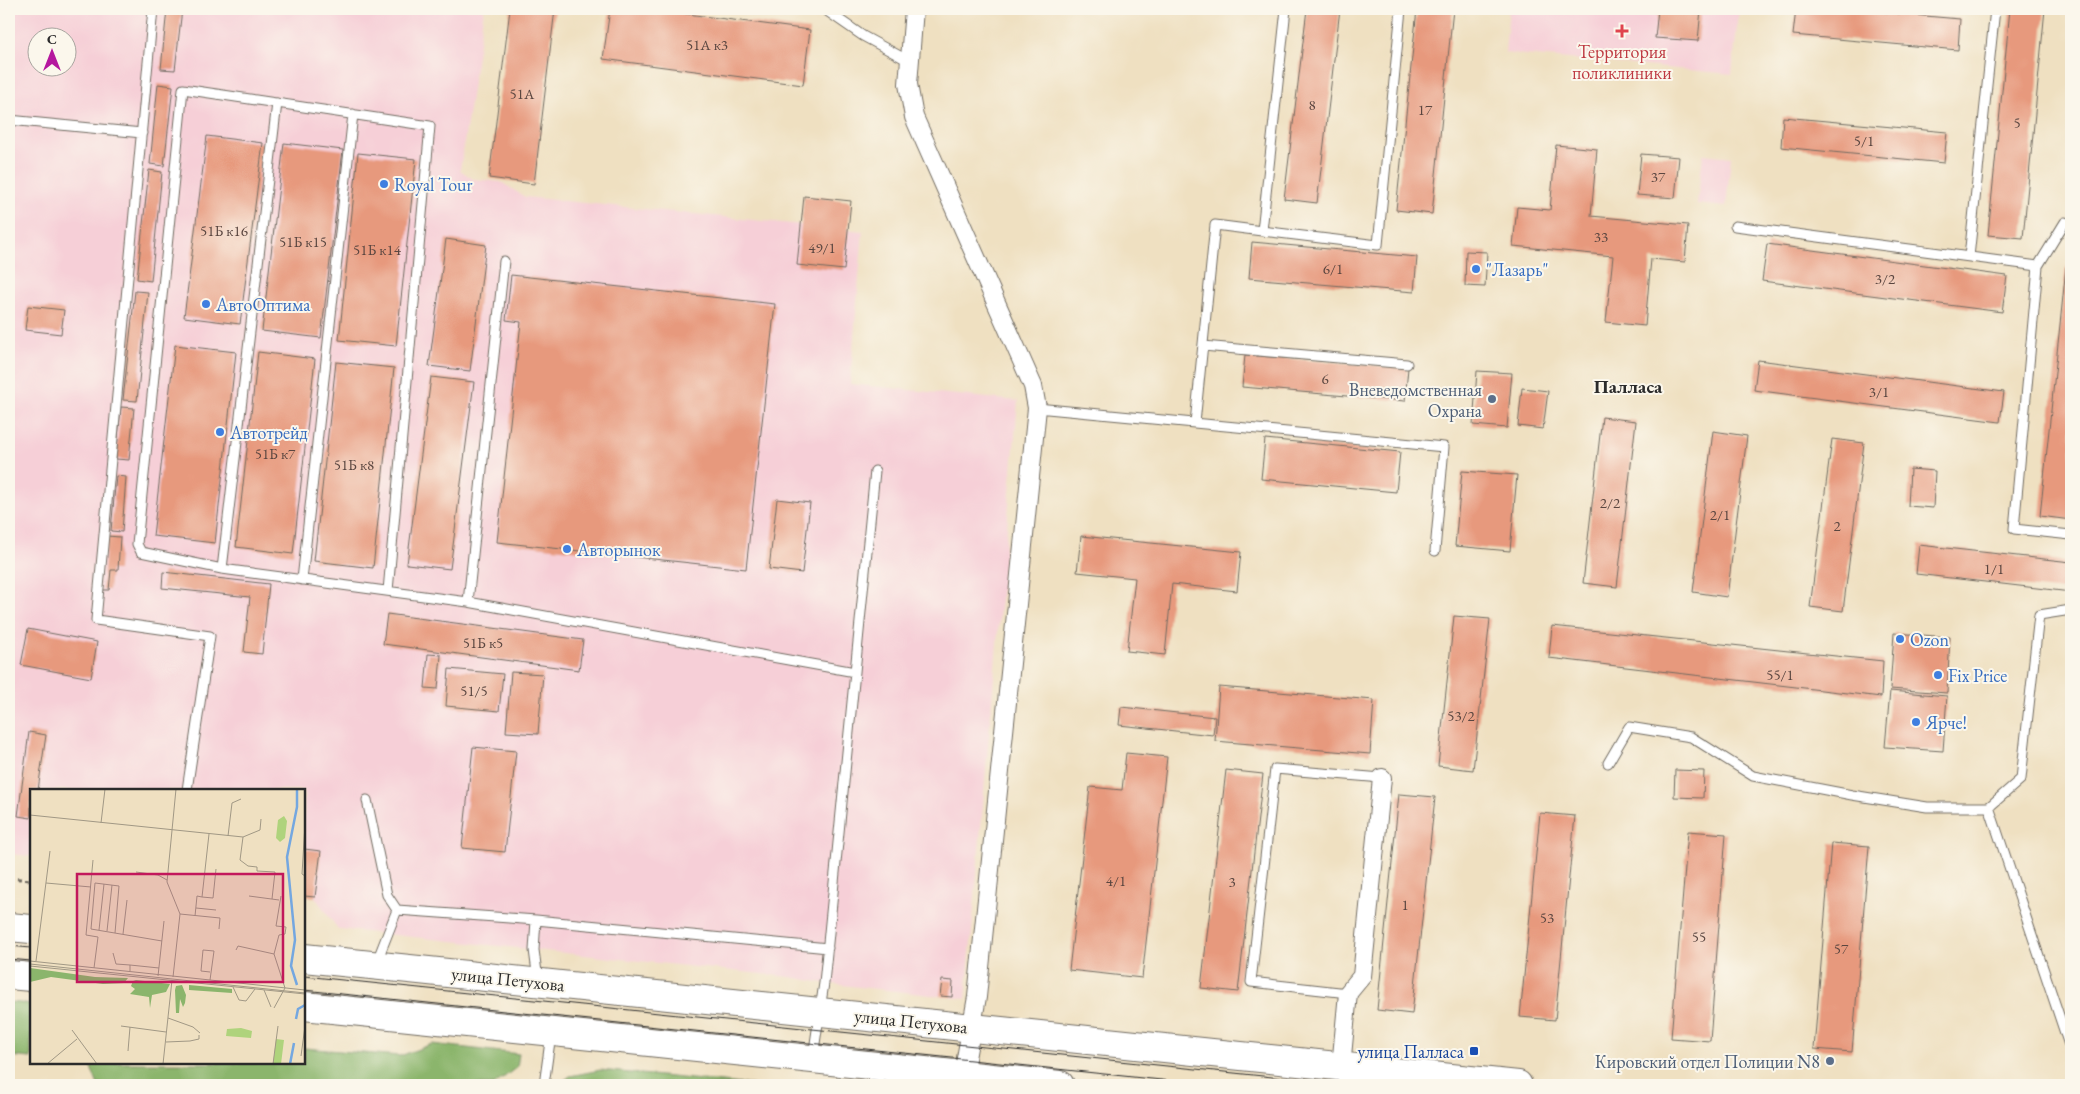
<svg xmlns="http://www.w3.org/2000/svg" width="2080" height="1094" font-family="'EB Garamond',serif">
<rect width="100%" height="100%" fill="#fbf7ec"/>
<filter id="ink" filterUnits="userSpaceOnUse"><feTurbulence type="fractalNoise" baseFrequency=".02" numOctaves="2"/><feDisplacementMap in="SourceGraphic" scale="10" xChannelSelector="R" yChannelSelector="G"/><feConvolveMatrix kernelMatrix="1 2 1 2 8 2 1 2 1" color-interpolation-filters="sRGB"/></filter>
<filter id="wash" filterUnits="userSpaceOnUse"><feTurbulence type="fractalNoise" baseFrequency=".0096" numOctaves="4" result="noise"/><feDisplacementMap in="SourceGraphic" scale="20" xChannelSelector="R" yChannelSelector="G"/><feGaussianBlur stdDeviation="1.12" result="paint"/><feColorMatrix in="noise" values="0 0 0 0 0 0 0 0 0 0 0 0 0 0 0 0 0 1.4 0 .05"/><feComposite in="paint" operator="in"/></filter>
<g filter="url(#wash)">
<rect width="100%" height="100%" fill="#efe0c1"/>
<path fill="#f6cfd7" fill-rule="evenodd" d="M9 9H484L460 170 473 179 501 182 525 197 863 231 850 384 1018 401 966 999 824 983 790 977 338 929 315 897 321 852 304 849V790H31V856L9 854ZM38 38H68V68H38Z
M1509 9H1739L1732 74 1505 53Z
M1703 154 1731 157 1726 207 1697 204Z"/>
<path fill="#8bb56c" stroke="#5b704c" d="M9 1002 31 1004V1058L9 1056Z
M432 1044 519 1054 517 1067 494 1085H313L278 1083 277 1085H98L90 1065 71 1063H304V1048L400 1056Z
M600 1070 753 1085H558L570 1076Z"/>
<g id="blocks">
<path fill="#e7997d" d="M167 9H182L175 70 161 69Z
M510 9H555L534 184 489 178Z
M610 9H649L810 30 803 85 603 59Z
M1307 9H1340L1317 203 1284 199Z
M1417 9H1453L1432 214 1396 210Z
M1658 9H1701L1698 41 1655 38Z
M1796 9H1843L1960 19 1958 50 1793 35Z
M2010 9H2045L2023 238 1988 235Z
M158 84 173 86 164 166 150 164Z
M1783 117 1947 132 1944 163 1781 147Z
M207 136 263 143 240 324 184 317Z
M284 143 343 150 321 338 262 331Z
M1556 145 1597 149 1591 216 1688 225 1685 262 1651 259 1645 326 1606 322 1613 256 1513 246 1517 207 1550 210Z
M358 153 416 159 396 346 339 340Z
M1641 154 1679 157 1675 198 1637 195Z
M149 170 162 172 151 281 137 279Z
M804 196 851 201 844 270 797 265Z
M446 239 486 245 470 371 429 366Z
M1252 242 1417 257 1414 292 1249 278Z
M1767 244 2007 276 2002 312 1762 281Z
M1466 251 1487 252 1485 287 1465 286Z
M2066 267 2071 268V520L2040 516Z
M511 275 775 304 746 569 497 542 521 322 506 320Z
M135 291 148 292 137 401 123 400Z
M28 306 64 310 61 334 25 330Z
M175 345 236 352 215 543 153 536Z
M258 352 315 359 293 554 236 547Z
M1245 355 1408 368 1405 401 1242 387Z
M1758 360 2004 392 2000 422 1754 390Z
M336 362 394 368 373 568 314 561Z
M1477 371 1512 373 1507 428 1473 425Z
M431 377 474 382 450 569 407 564Z
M1522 388 1548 391 1543 429 1518 426Z
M121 407 134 408 129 460 116 459Z
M1602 417 1636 421 1617 587 1583 583Z
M1713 431 1747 436 1727 597 1693 592Z
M1265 439 1400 452 1396 492 1261 479Z
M1832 439 1864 443 1843 611 1810 607Z
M1910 469 1935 471 1933 508 1908 506Z
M1462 471 1517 475 1510 551 1455 546Z
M116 476 126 477 122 532 111 531Z
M777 499 810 503 802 573 769 569Z
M107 536 120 537 118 570H111L109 590H102Z
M1081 536 1241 552 1237 591 1172 584 1165 655 1127 651 1135 578 1077 572Z
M1919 545 2071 562V592L1916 574Z
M163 572 269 584 262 654 244 652 250 597 162 588Z
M387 614 583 640 579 670 383 644Z
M1454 616 1490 619 1473 770 1438 766Z
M1552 626 1883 661 1881 697 1549 658Z
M28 629 97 642 91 678 21 665Z
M1894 633 1950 637 1947 693 1890 689Z
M428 654 441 655 438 689 425 688Z
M449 669 503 674 499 711 446 706Z
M511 672 543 674 538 734 506 732Z
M1219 687 1374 700 1370 754 1215 741Z
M1890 691 1947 696 1943 751 1885 747Z
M1121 707 1215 717 1213 735 1119 725Z
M29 732 46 735 38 790H31V818L18 816Z
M473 747 516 751 505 852 462 848Z
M1126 753 1167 757 1142 978 1069 970 1090 787 1122 790Z
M1226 770 1263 774 1238 992 1201 988Z
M1675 770 1704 771 1703 798 1674 797Z
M1399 794 1435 797 1412 1014 1377 1010Z
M1540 813 1575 816 1555 1020 1520 1017Z
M1688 831 1726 834 1710 1041 1671 1038Z
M1831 843 1869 846 1852 1052 1814 1049Z
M304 849 321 851 315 897 304 896Z
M942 980 953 981 952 997 940 996Z"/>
</g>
</g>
<g filter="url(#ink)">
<use href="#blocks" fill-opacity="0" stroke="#706a60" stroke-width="1"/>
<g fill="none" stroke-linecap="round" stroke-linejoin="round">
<g stroke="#706a60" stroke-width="11">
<path id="lane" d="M153 9 96 620 210 636 187 790
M824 9 863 36 909 61
M1286 9 1262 231 1378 245 1401 9
M9 120 142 133
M2065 222 2038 266 2014 529 2071 535
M1735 226 2038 266
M1969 257 1995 9
M1203 346 1407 364
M1037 408 1444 447 1435 551
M1195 423 1215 225 1262 231
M222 569 277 103
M302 580 353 114
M388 591 430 126 183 89 137 544 141 552 222 569 468 602 855 672
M468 602 504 261
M1608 763 1629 727 1691 737 1753 776 1852 795 1927 807H1989L2071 1051
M367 800 387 895 397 910 536 920 534 950 538 980
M1989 807 2021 779 2039 615 2071 610
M536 920 828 948
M377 961 397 910
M1348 993 1251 982 1275 769 1382 778
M813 1057 824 983 875 471
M544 1085 551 1034"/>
</g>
<g stroke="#706a60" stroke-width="20">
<path id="street" d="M914 9 908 84 914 117 1033 386 1037 408 977 997 963 1075
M1341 1067 1348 993 1362 976 1382 778"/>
</g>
<g stroke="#706a60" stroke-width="30">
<path id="highway" d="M9 927 31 929
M304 958 1518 1085
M9 975 31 977
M304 1006 1060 1085"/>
</g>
<path stroke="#706a60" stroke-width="3" stroke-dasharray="4 4" stroke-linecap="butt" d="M9 878 31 880"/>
<use href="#lane" stroke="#fff" stroke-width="9"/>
<use href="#street" stroke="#fff" stroke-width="18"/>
<use href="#highway" stroke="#fff" stroke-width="28"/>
<path stroke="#2b2b2b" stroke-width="1" d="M9 946 31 948
M9 959 31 961
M304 976 1349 1085
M304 990 1209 1085"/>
</g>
</g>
<path fill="#e0444e" stroke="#fbf7ec" stroke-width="2" d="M1619.5 23.5h5v5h5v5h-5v5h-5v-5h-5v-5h5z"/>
<g fill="#3f7fe0" stroke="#fbf7ec" stroke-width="2">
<circle cx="384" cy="184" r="5"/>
<circle cx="1476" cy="269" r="5"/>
<circle cx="206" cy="304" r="5"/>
<circle cx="220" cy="432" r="5"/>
<circle cx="567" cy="549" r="5"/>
<circle cx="1900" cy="639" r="5"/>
<circle cx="1938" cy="675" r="5"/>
<circle cx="1916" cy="722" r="5"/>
</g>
<g fill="#5c6f8a" stroke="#fbf7ec" stroke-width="2">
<circle cx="1492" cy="399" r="5"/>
<circle cx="1830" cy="1061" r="5"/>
</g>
<rect fill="#1a4fb4" stroke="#fbf7ec" stroke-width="2" x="1469" y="1046" width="10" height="10" rx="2.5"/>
<g text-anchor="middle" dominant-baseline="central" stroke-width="4" stroke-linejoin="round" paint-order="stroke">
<g font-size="15" fill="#5a4640">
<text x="707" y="44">51А к3</text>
<text x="522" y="93">51А</text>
<text x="1312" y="104">8</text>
<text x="1425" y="109">17</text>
<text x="2017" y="122">5</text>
<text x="1864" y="140">5/1</text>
<text x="1658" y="176">37</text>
<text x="224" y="230">51Б к16</text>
<text x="1601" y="236">33</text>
<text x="303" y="241">51Б к15</text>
<text x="822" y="247">49/1</text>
<text x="377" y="249">51Б к14</text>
<text x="1333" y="268">6/1</text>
<text x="1885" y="278">3/2</text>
<text x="1325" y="378">6</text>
<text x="1879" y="391">3/1</text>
<text x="275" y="453">51Б к7</text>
<text x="354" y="464">51Б к8</text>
<text x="1610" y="502">2/2</text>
<text x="1720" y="514">2/1</text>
<text x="1837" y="525">2</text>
<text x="1994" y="568">1/1</text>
<text x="483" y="642">51Б к5</text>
<text x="1780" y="674">55/1</text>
<text x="474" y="690">51/5</text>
<text x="1461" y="715">53/2</text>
<text x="1116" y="880">4/1</text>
<text x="1232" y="881">3</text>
<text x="1405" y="904">1</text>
<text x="1547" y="917">53</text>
<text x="1699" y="936">55</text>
<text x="1841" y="948">57</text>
</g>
<g font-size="18" fill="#be3a42" stroke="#fbf7ec">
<text x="1622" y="51">Территория<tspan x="1622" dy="21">поликлиники</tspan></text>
</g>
<g font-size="18" fill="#366cbe" stroke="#fbf7ec" text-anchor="start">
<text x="394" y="184">Royal Tour</text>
<text x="1486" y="269">"Лазарь"</text>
<text x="216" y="304">АвтоОптима</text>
<text x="230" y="432">Автотрейд</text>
<text x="577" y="549">Авторынок</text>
<text x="1910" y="639">Ozon</text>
<text x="1948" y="675">Fix Price</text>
<text x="1926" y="722">Ярче!</text>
</g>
<g font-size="18" fill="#4e5e75" stroke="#fbf7ec" text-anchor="end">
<text x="1482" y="389">Вневедомственная<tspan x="1482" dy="21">Охрана</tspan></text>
<text x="1820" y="1061">Кировский отдел Полиции N8</text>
</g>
<g font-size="18" fill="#2b2b2b" stroke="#fbf7ec">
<text transform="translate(508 979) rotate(6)">улица Петухова</text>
<text transform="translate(911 1021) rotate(6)">улица Петухова</text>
</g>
<g font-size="18" fill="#164399" stroke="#fbf7ec" text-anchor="end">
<text x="1464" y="1051">улица Палласа</text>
</g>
<g font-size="19" font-weight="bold" fill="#2b2b2b" stroke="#fbf7ec">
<text x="1628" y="386">Палласа</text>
</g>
</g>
<g transform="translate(30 789)">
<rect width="275" height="275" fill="#efe0c1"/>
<path d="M254 27 257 32 255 49 250 53 246 49 248 31ZM211 239 222 242 221 249 196 247 197 240ZM246 250 254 251 251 275H243Z" fill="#afd37c"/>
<path d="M0 179 65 188 98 189 94 194 73 195 21 188 0 193ZM103 192 106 191 140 195 136 203 122 206 120 219 119 208 100 205 105 200 101 197ZM152 196 156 206 155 214 153 218 150 210 149 224H146L145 201 146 197ZM159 196 202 200V204L159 201Z" fill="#8bb56c"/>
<path fill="none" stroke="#74a7e0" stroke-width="2.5" d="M267 196 261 177 265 151 257 68 267 18V0M266 230 268 220 275 216M260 275 264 254"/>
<path fill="none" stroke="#a19885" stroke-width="1" d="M0 26 213 48M231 30 230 41 213 48 210 71 218 77 227 78V82L245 83 242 110M71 34 75 0M275 35 272 85 275 87M179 45 172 108 183 109 186 80M198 47 202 14 211 10M63 71 56 146 68 148 64 179M106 83 128 86 137 91M16 94 61 98M219 107 249 111M166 119 186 121M150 125 190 129 189 140M165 127 167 107 172 108M69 141 74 95M77 142 82 96M85 144 89 97 65 94 61 140 132 152M93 145 97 111M206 161 208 157 244 165 255 199 244 219M83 164 86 175 100 176V182M244 165 249 146 255 145 256 138 246 137 251 107M0 172 275 201M6 172 20 62M0 175 275 204M100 176 129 179M0 177 275 205M128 187 134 132M143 188 150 125 137 93 146 0M180 191 184 162 173 161 171 182 180 183M203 198 209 211 216 212 225 200M234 201 241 218M138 229 163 238 170 244M91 237 136 243M42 241 67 275M136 253 160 252 169 250V246M98 262 100 238M271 267 275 237M17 275 47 250M133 275 142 191M243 275 248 237"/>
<path fill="#c2185b" fill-opacity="0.15" stroke="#c2185b" stroke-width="2.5" d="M47 85H253V193H47Z"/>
<rect width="275" height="275" fill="none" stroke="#2b2b2b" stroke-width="2.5"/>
</g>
<rect width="2080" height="1094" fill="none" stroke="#fbf7ec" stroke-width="30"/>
<g transform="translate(52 52)"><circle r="24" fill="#fbf7ec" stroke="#a8a59f"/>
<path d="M0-4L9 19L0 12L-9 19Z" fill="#b5179e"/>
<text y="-8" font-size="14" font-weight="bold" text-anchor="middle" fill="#2b2b2b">С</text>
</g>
</svg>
